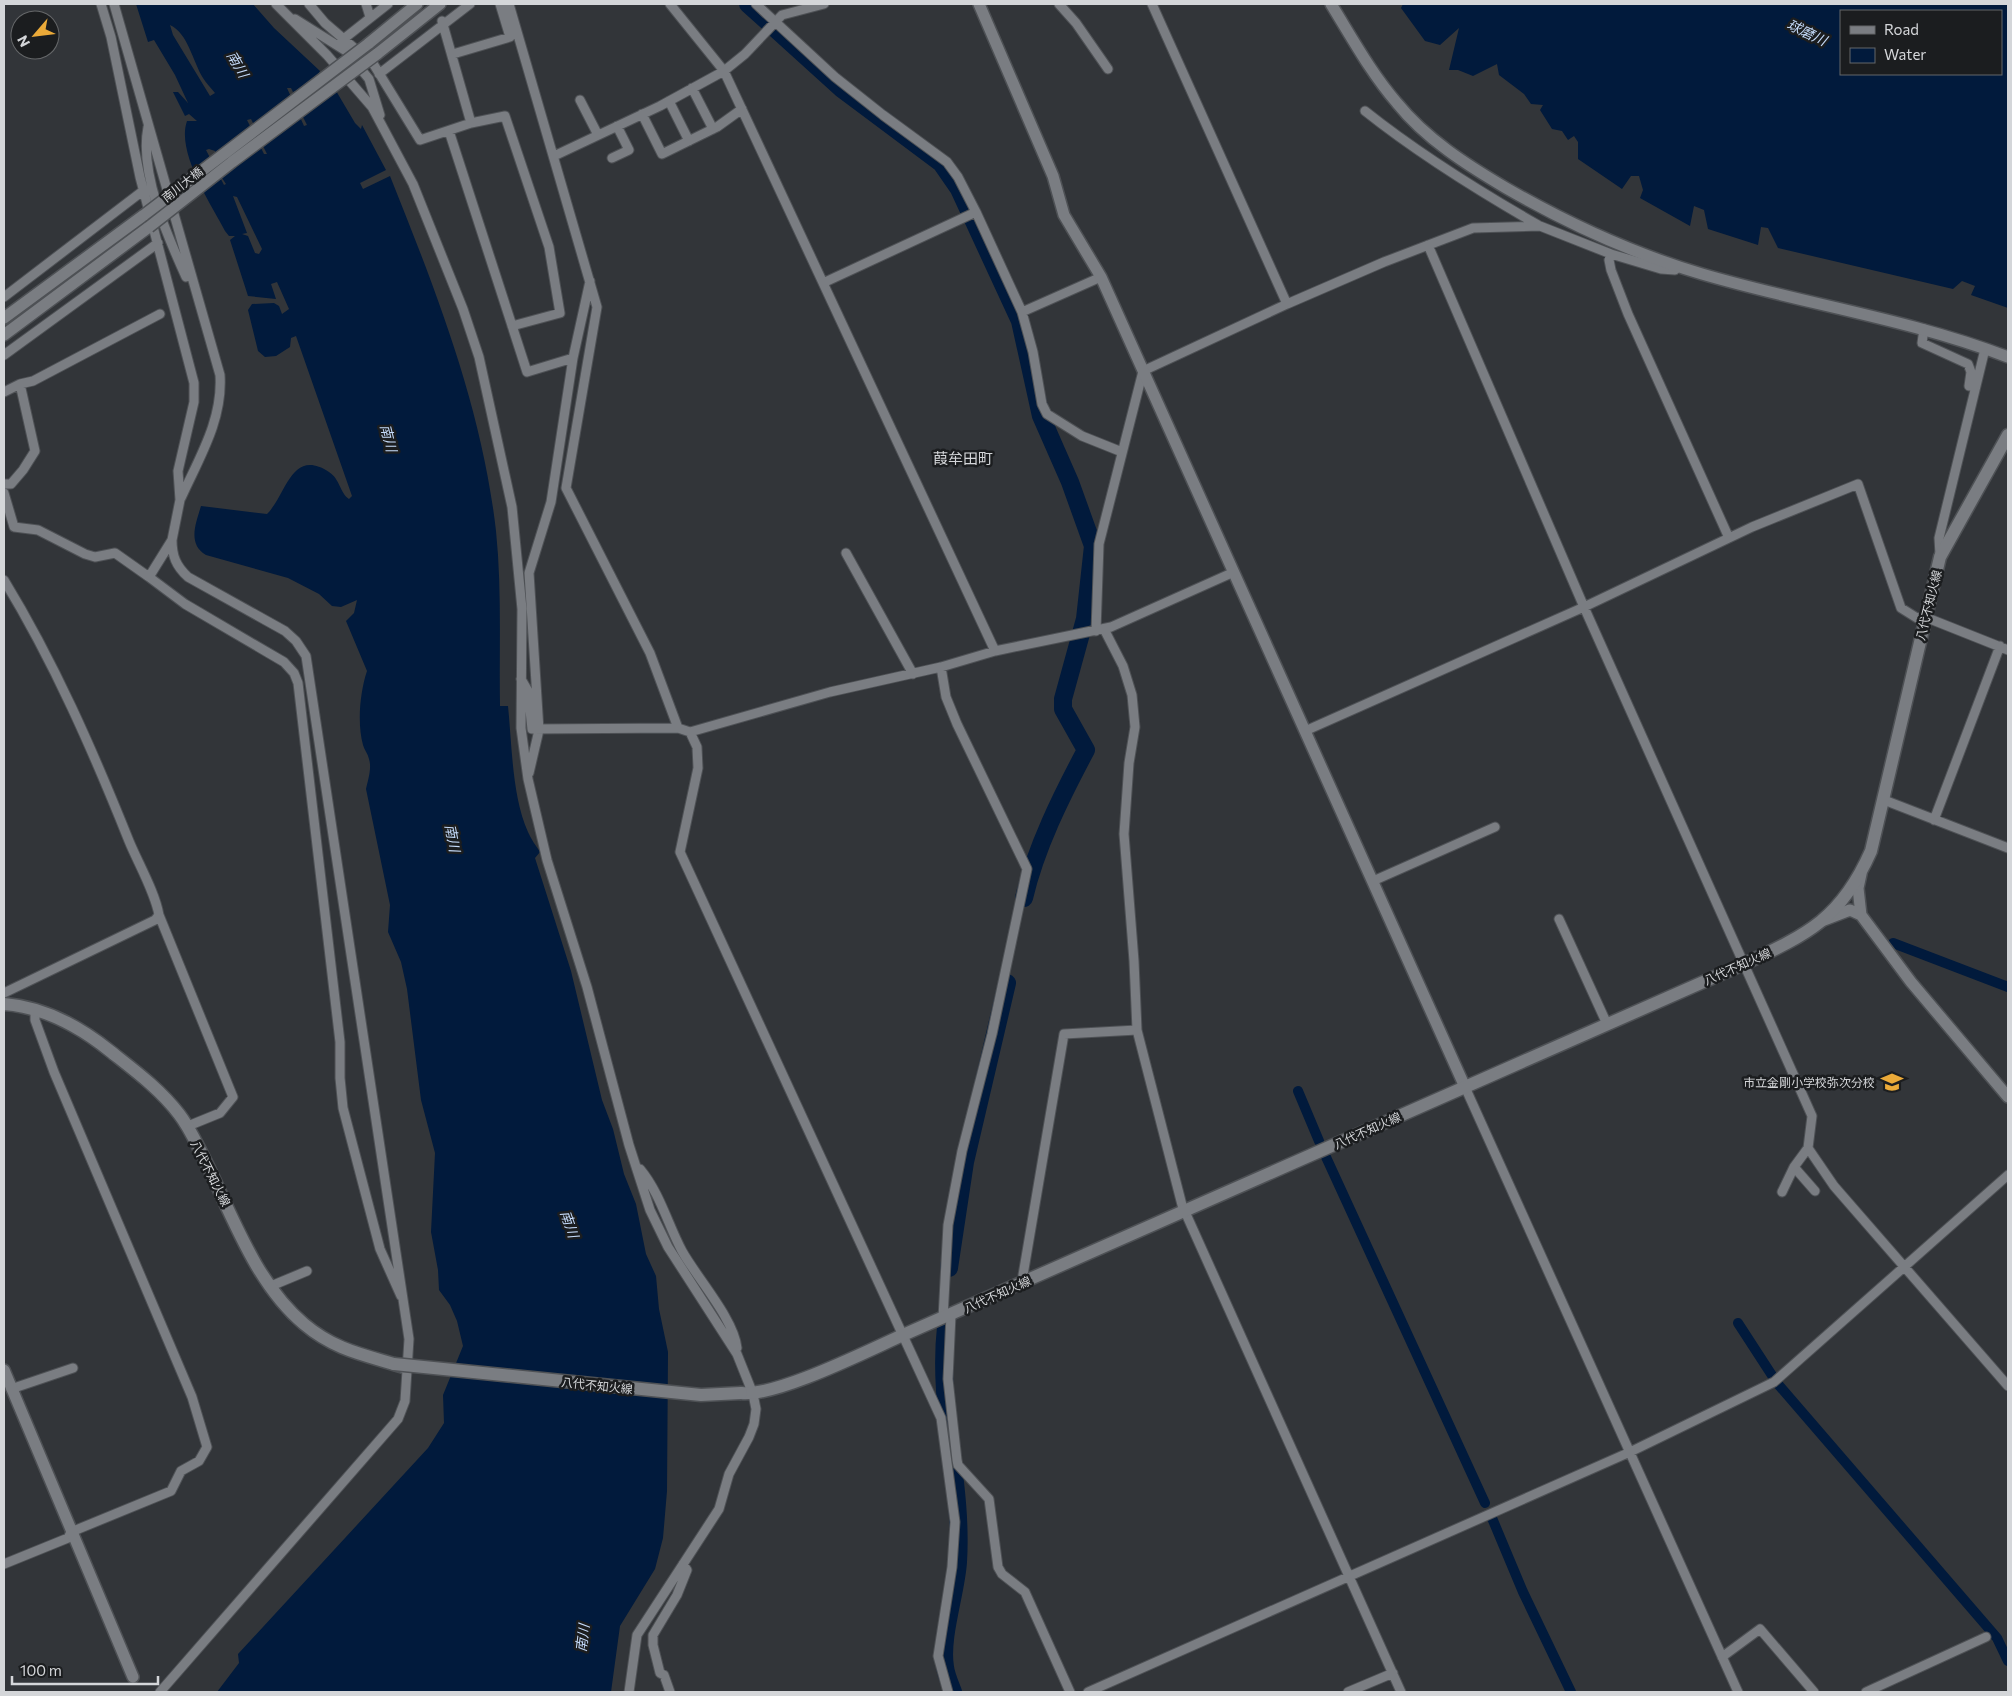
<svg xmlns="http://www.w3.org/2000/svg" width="2012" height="1696" font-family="Commissioner,'Noto Sans JP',sans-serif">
<rect width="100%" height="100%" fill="#323539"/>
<path fill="#011a3c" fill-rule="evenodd" d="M136 4H253L274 28 320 71 317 76 322 85 332 84 355 123 361 129 362 125 386 170 360 183 363 189 390 176C436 291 482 407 496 531 502 589 499 647 500 706H508C512 745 512 797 528 832 531 839 536 846 540 852L535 858 571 971 602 1100 613 1129 624 1174 636 1204 646 1254 656 1276 659 1309 668 1352 667 1491 663 1538 655 1569 620 1626 611 1692H217L239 1663 238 1654 428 1448 444 1423 443 1395 463 1346 457 1321 450 1305 439 1290 438 1270 431 1232 435 1153 421 1100 407 989 401 962 388 932 390 905 366 789C368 780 372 768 369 759 368 754 364 749 363 745 357 723 360 692 367 671L346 621 354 613 357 600 341 607 332 606 319 594 288 578 206 555C187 544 196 523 201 506L267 514C286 496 291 447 329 472 340 479 340 493 349 499L352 496 296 336 291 338 290 347 276 356 265 357 258 351 248 310 252 304 274 303 279 306 282 314 289 309 277 282 271 284 276 299 248 296 230 240 235 236H229L225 231C211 204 176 152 187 121H197L189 114 185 116 173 92H178L188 103 175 75 154 40 148 42ZM170 25C188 33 193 62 203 78 206 83 211 88 215 93L210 96 173 35ZM287 88H291L293 92 295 91 306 115 303 117 307 125 304 126ZM251 119 253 123 256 122 266 143 263 146 267 154H264L247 120ZM209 149 215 151 225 174 222 178 226 184 224 185 206 150ZM233 196 237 197 262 249 259 254 255 253 248 236 242 234 247 233Z
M1403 4H2008V308L1971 295 1975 286 1962 281 1953 289 1778 248 1768 228 1761 227 1758 245 1708 229 1704 210 1694 206 1690 226 1640 198 1643 190 1639 176H1631L1622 189 1578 159V142L1574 136 1568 140 1562 131 1552 129 1540 110 1543 105 1531 104 1524 94 1499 75 1497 64 1473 76 1458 70H1449L1459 28 1440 45 1425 41 1401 8ZM1841 11H2001V74H1841Z"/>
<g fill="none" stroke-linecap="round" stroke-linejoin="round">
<path stroke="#011a3c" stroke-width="10" d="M1893 943 2008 987
M1298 1091 1319 1141
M1326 1157 1485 1503
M1738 1323 1777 1383 1997 1638 2008 1661
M1492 1518 1523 1592 1571 1692"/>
<path stroke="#011a3c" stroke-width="18" d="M748 4 842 89 941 163 959 189 1020 321 1041 416 1070 482 1093 546 1085 619 1063 699V709L1086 750C1061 797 1036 847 1024 898
M949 1268 965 1162 1007 983
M946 1327C937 1408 963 1481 958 1562 956 1593 940 1637 945 1667 946 1675 950 1684 953 1692"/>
<g stroke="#4e5155" stroke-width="11">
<path id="minor" d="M114 4 220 375C223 420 199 458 181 498
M276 4 327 55 372 107 413 184 463 309 479 357 512 507 522 609 521 728 528 779 547 860 587 987 629 1145 650 1210 668 1247 737 1354 753 1394 756 1409 754 1424 749 1437 729 1474 719 1509 637 1635 629 1692
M309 4 325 23 374 65 420 140 471 123 505 116 549 247 560 313 512 326
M366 4 370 17
M509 4 597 307 566 488 650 653 678 728
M670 4 724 71 995 651
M756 4 835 77 883 115 947 162 958 177 976 212 1022 312 1033 352 1042 404 1047 414 1082 436 1122 452
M1059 4 1076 23 1108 69
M1152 4 1287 304
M295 19 346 51 369 79 380 115
M442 21 471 123
M341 41 388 4
M453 54 510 37 500 4
M379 74 470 4
M692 88 713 129
M580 100 598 135
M669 101 689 141
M1365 111C1419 154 1477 190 1538 225
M642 114 662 154 717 127 742 109
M148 127C139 173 167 235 186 277
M449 131 527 372 573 358
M554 156 660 106 724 71 745 54 782 15 824 4
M612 158 629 150 617 126
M1428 245 1584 607 1812 1116 1808 1148 1834 1186 2008 1386
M1611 254 1609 260 1611 270 1628 314 1729 538
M823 283 976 212
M4 297 144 190
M1022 312 1101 277
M1924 329 1922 343 1968 364 1971 372 1969 386
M4 355 158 243
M4 392 20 384 33 381 160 314
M4 484H11L23 470 35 451 20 384
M4 493 14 527 38 530 85 554 95 557 115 553 149 577 172 540 180 500 178 471 194 402V383L140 177 111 37 101 4
M846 553 913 674
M1940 555 1939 538 1985 349
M149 577 185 604 284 662 294 673 298 683 340 1042V1078L343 1108 380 1249 401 1296
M4 580C54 662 93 751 129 841 138 863 155 892 159 915L155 920 4 993
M1104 629 1123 666 1132 695 1135 727 1129 763 1124 834 1134 961 1137 1030 1182 1205 1401 1692
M1096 631 1099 544 1143 371 1287 304 1384 262 1473 228 1540 226 1611 254 1661 269 1675 270 1678 266
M941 667 946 697 957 724 1027 869 992 1034 962 1151 948 1225 943 1318
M521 679 528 691 532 729 678 728 690 732 830 692 941 667 995 651 1111 627 1234 572
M1305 731 1584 607 1752 527 1858 484 1901 608 1917 618 1925 617 2008 650
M690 732 697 747 698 768 680 852 941 1418 955 1522 952 1567 938 1656 948 1692
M529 773 539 730 529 573 551 502 573 358 590 281
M1884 800 2008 848
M1934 820 2000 646
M1373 881 1495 827
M159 915 233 1097 220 1113 188 1126
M1559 919 1607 1024
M1465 1087 1738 1692
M1794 1167 1815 1191
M640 1169C660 1193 668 1225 682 1251 697 1278 734 1319 737 1348
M1782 1192 1794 1167 1808 1148
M1025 1282 1023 1275 1064 1034 1137 1030
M271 1286 307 1271
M951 1315 948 1379 957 1460 958 1465 989 1499 998 1567 1002 1574 1025 1592 1070 1692
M11 1389 73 1368
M4 1564 68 1538 71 1532 171 1491 181 1471 199 1461 207 1447 192 1397 54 1072 35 1020V1010
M1722 1657 1760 1629 1814 1692
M160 1692 398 1419 405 1401 409 1339 306 656 296 641 285 631 188 577C176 566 172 556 172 540
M670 1692 664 1675 660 1673 653 1645V1635L677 1595 687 1570 683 1564
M1088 1692 1630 1452 1774 1382 2008 1175
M1348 1692 1393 1673
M1866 1692 1986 1637"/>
</g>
<g stroke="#4e5155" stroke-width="14">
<path id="tertiary" d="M979 4 1053 176 1064 215 1101 277 1465 1087
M1331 4C1352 38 1371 73 1397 103 1426 139 1467 165 1506 188 1567 223 1634 254 1702 274 1804 304 1909 319 2008 357
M368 44 417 4
M377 54 440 4
M4 318 144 215
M4 335 149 227
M1861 874 1858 888 1861 915 1911 982 2008 1097
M1824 920 1850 910 1861 915
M4 1370 133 1677"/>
</g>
<g stroke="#4e5155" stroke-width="15">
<path id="secondary" d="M4 1004C44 1007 79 1026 110 1051 134 1070 160 1089 179 1114 190 1128 197 1145 205 1160 232 1215 256 1284 304 1324 336 1351 366 1355 404 1367
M741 1393C776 1397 867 1351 903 1335L1744 964C1808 934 1841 919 1871 851L1940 557 2008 435"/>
</g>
<use href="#minor" stroke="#7a7d82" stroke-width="9"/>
<use href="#tertiary" stroke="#7a7d82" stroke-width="11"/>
<use href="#secondary" stroke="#7a7d82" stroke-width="12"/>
<g stroke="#4e5155" stroke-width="14" stroke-linecap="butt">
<path id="tertiary-bridge" d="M144 215 368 44
M149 227 232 162 377 54"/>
</g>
<g stroke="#4e5155" stroke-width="15" stroke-linecap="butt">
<path id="secondary-bridge" d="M394 1364 701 1395 741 1393"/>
</g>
<use href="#tertiary-bridge" stroke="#7a7d82" stroke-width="11"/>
<use href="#secondary-bridge" stroke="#7a7d82" stroke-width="12"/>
</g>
<defs>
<g id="school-bare" transform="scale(1.725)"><path d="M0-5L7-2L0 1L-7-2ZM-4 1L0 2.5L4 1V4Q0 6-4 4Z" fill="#ebaa39" stroke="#1b1d1f" stroke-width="2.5" paint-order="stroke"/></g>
</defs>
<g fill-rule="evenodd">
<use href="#school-bare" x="1892" y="1082"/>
</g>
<g text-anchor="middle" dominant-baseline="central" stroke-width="5" stroke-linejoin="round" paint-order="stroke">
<g font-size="12" fill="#d4d6d9" stroke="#1b1d1f">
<text transform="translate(182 184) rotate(-38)">南川大橋</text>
<text transform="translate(1928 605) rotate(-76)">八代不知火線</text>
<text transform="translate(1737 966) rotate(-24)">八代不知火線</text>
<text transform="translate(1367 1130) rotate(-24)">八代不知火線</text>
<text transform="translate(211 1173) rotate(63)">八代不知火線</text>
<text transform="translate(997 1294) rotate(-24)">八代不知火線</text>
<text transform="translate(597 1385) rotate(6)">八代不知火線</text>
</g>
<g font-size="12" fill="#d4d6d9" stroke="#1b1d1f" text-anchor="end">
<text x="1875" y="1082">市立金剛小学校弥次分校</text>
</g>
<g font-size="14" font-style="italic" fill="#c5dbfa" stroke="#1b1d1f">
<text transform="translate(1807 32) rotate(25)">球磨川</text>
<text transform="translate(238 64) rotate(60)">南川</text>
<text transform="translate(389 438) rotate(76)">南川</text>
<text transform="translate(453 838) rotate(79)">南川</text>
<text transform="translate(570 1224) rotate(71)">南川</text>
<text transform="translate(582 1638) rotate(-83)">南川</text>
</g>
<g font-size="15" fill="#d4d6d9" stroke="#1b1d1f">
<text x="963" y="458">葭牟田町</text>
</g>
</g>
<rect width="2012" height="1696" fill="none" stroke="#d4d6d9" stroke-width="10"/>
<rect x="1840" y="10" width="162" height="65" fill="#1b1d1f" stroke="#656769"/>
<rect x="1850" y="26" width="25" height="8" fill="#7a7d82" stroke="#656769"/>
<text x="1884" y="35" font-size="15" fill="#d4d6d9">Road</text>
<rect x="1850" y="48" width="25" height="15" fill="#011a3c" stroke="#656769"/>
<text x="1884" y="60" font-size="15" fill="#d4d6d9">Water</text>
<g transform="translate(35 35) rotate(242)"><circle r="24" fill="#1b1d1f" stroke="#656769"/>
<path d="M0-4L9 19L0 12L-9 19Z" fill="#ebaa39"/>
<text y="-8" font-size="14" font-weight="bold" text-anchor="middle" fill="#d4d6d9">N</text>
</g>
<path d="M12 1676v8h146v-8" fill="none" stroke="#d4d6d9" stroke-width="2.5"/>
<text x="20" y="1676" font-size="15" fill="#d4d6d9" stroke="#1b1d1f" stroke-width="4" paint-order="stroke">100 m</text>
</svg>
